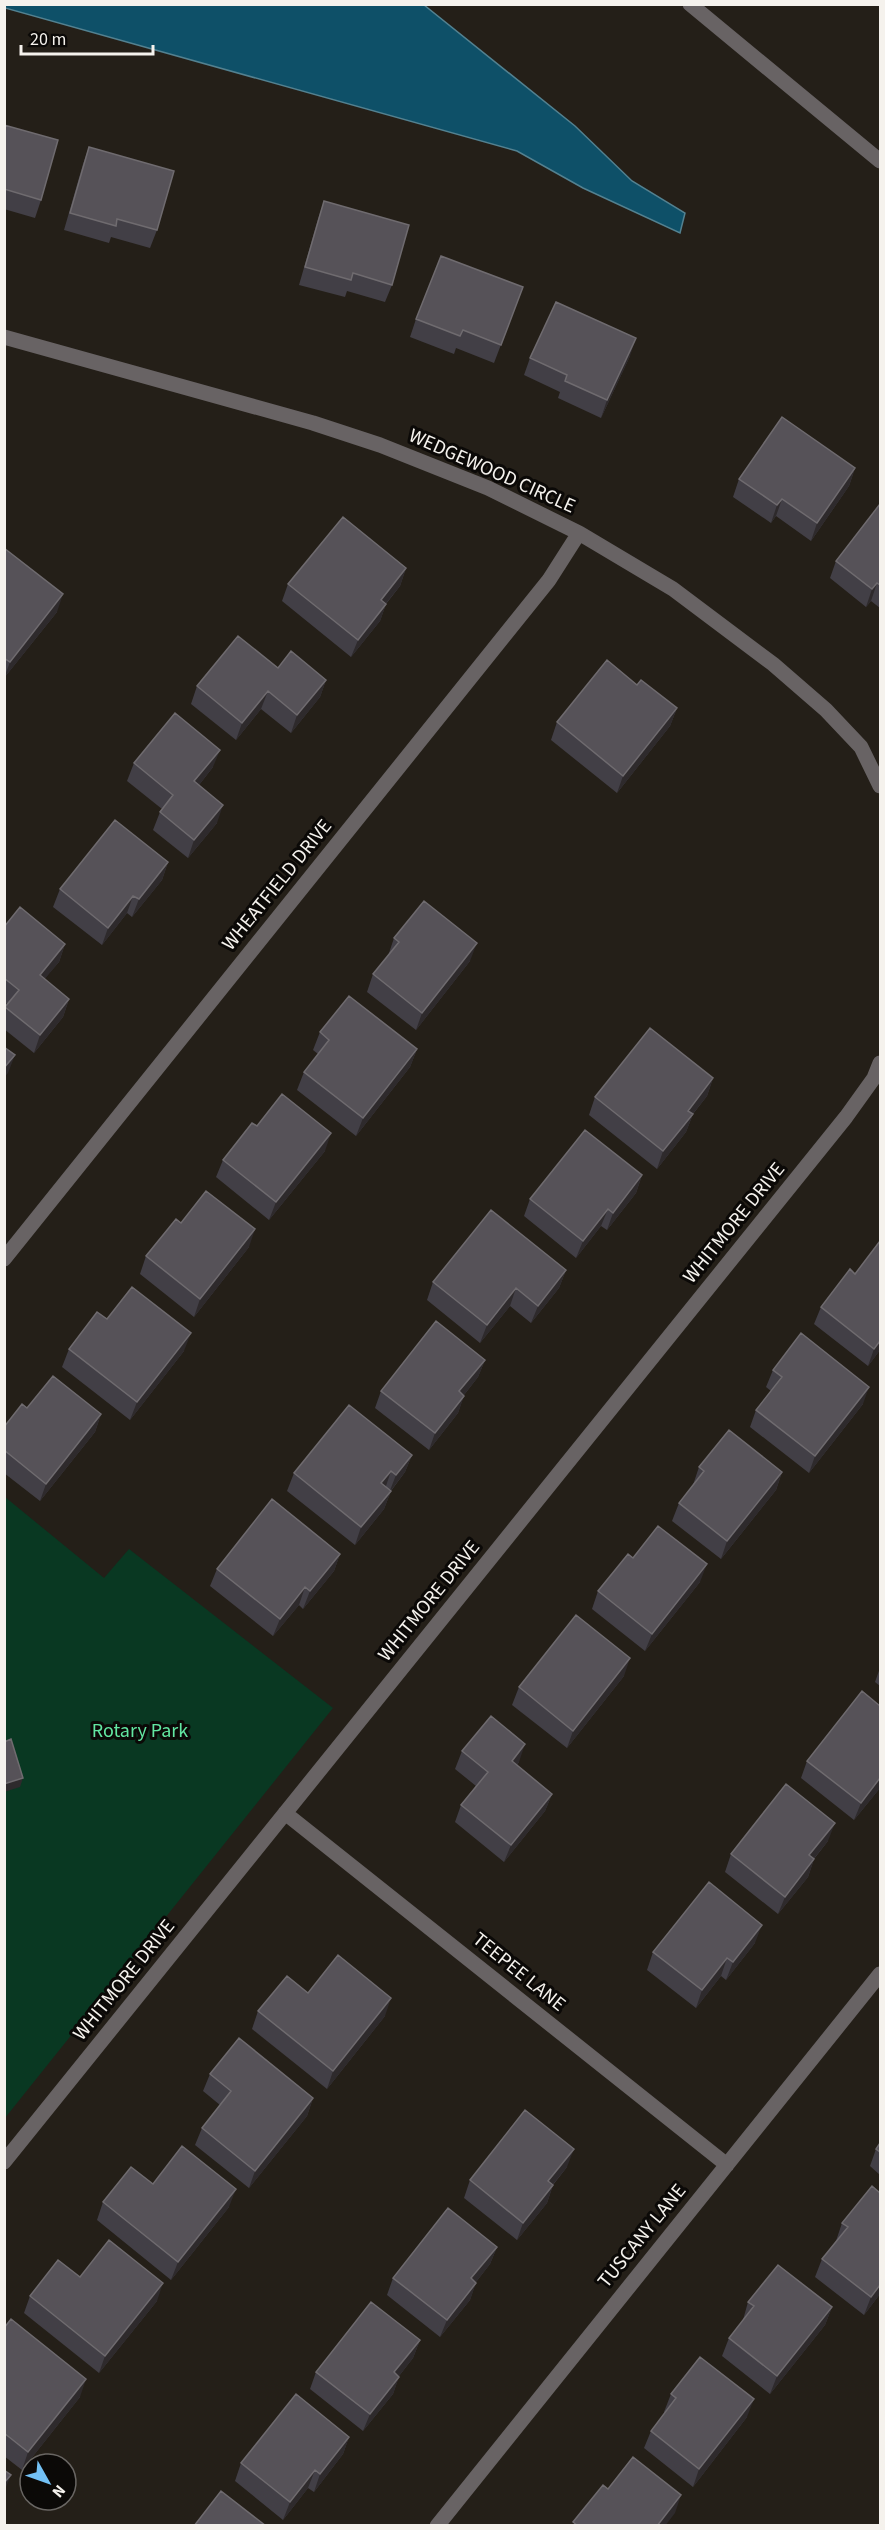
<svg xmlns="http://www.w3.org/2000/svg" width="885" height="2530" font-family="'Source Sans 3',sans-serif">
<rect width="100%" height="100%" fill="#241f18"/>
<path fill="#093822" d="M5 1497 104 1578 129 1549 333 1708 5 2118Z"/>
<path fill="#0e5068" stroke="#538190" stroke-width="1.5" d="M4 5H424L575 126 632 181 685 213 680 233 583 188 517 151 5 8Z"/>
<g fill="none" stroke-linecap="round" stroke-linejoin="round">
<path stroke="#686364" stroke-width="15" d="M690 4 880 161
M4 337 313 423 380 445 488 488 579 533 673 589 773 664 826 710 861 747 880 786
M4 1259 549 580 579 533
M285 1813 727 2165
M4 2162 846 1117 874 1078 880 1063
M437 2526 880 1974"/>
</g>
<path fill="#423f46" d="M4 125 41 200 35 218 4 209Z
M89 147 157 230 150 248 111 237 109 243 64 230 83 164Z
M324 201 392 285 385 302 347 291 345 297 299 285 318 219Z
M523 287 494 363 456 348 454 354 410 337 416 319Z
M630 356 601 418 558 398 560 392 524 375 530 358Z
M855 468 849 486 811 541 776 516 771 523 733 497 739 479Z
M880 504V608L871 601 866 607 830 578 836 561Z
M4 548 57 612 4 678Z
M406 568 400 586 386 604 380 621 351 657 282 601 288 584Z
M278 668 326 680 320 697 291 733 261 709 236 740 191 704 197 686Z
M637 685 677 708 670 726 617 793 551 740 557 722Z
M134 763 213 767 199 785 217 823 188 858 153 830 160 812 162 809 127 781Z
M168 862 162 880 132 917 127 913 102 945 53 907 60 889Z
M4 927 65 944 59 962 44 979 69 999 63 1017 34 1053 4 1029V1008L7 1004 4 1001Z
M394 938 470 961 416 1030 367 992 373 974 388 956Z
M320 1032 417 1049 410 1067 356 1136 297 1090 304 1072 318 1054 313 1050Z
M713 1078 707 1096 693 1114 686 1132 657 1169 589 1115 595 1097Z
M257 1126 325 1151 269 1220 216 1177 223 1160Z
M642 1175 636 1193 607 1230 601 1226 576 1258 524 1216 530 1199Z
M181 1223 249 1247 194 1317 140 1274 146 1256Z
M880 1241V1350L868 1366 814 1324 821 1307 855 1274Z
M566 1270 559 1288 531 1323 510 1306 480 1343 427 1300 433 1282Z
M107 1319 184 1351 130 1420 62 1367 69 1349Z
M485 1360 478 1377 464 1395 458 1413 429 1450 375 1408 381 1391Z
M773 1370 863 1404 809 1473 750 1427 756 1410 771 1391 766 1387Z
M27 1408 101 1414 95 1432 40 1501 4 1473V1427Z
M412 1455 405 1472 391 1491 384 1509 355 1545 287 1491 294 1473Z
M699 1467 782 1472 776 1490 721 1559 672 1521 679 1503 693 1485Z
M340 1554 334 1571 303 1609 299 1605 273 1636 210 1586 217 1569Z
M633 1558 700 1582 645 1651 592 1609 598 1591Z
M880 1668V1686L875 1682Z
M624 1676 567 1748 512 1705 519 1687Z
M880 1706V1788L854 1820 801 1778 807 1761Z
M462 1751 519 1762 517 1765 552 1794 545 1811 504 1862 455 1822 461 1805 476 1786 455 1769Z
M828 1841 814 1859 808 1877 778 1914 725 1872 731 1854Z
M755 1943 726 1980 721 1976 696 2008 647 1970 653 1952Z
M308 1993 385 2016 327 2089 252 2029 258 2011Z
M210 2074 313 2098 307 2116 249 2188 195 2145 202 2128 220 2105 203 2091Z
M880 2143V2175L870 2166 876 2149Z
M567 2167 553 2185 547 2203 517 2240 464 2198 470 2180Z
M153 2184 229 2207 171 2280 97 2220 103 2202Z
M880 2193V2294L864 2315 815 2277 822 2259 836 2241 842 2223Z
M497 2247 490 2264 476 2282 470 2300 440 2337 387 2295 393 2278Z
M80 2277 157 2301 99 2373 24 2313 30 2296Z
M748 2302 832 2307 825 2325 770 2394 722 2356 729 2338 743 2320Z
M4 2328 80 2397 22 2470 4 2456Z
M420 2340 413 2358 399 2376 393 2394 363 2431 310 2389 316 2372Z
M671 2394 747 2417 693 2487 644 2448 651 2431 665 2413 664 2412Z
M349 2437 343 2454 314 2492 308 2488 283 2520 235 2481 241 2463Z"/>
<path fill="#2e2a2c" d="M636 338 630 356 601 418 607 400Z
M855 468 849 486 811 541 817 523Z
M782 499 776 516 771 523 777 505Z
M406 568 400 586 374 618 381 600Z
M877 583 871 601 866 607 872 589Z
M63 594 57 612 4 678 10 662Z
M386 604 380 621 351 657 358 640Z
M326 680 320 697 291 733 297 715Z
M268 691 261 709 236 740 242 723Z
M677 708 670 726 617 793 623 776Z
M220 750 213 767 188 799 194 781Z
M223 805 217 823 188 858 194 840Z
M168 862 162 880 132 917 139 899Z
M133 896 127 913 102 945 108 928Z
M477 943 470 961 416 1030 422 1013Z
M65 944 59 962 33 993 40 975Z
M69 999 63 1017 34 1053 40 1035Z
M417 1049 410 1067 356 1136 363 1118Z
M15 1055 8 1073 4 1078V1068Z
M713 1078 707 1096 684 1125 693 1114 686 1132 657 1169 663 1151 688 1111Z
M331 1133 325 1151 269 1220 276 1202Z
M642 1175 636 1193 607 1230 613 1213Z
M608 1209 601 1226 576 1258 583 1241Z
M255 1229 249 1247 194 1317 200 1299Z
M566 1270 559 1288 531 1323 538 1306Z
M516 1288 510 1306 480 1343 487 1325Z
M191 1333 184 1351 130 1420 137 1402Z
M880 1341V1350L868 1366 874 1349Z
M485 1360 478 1377 453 1409 459 1391Z
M869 1387 863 1404 809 1473 815 1456Z
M464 1396 458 1413 429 1450 435 1433Z
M101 1414 95 1432 40 1501 46 1484Z
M412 1455 405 1472 389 1493 396 1475Z
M391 1471 385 1489 381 1483Z
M782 1472 776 1490 721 1559 727 1541Z
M391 1491 384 1509 355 1545 361 1527Z
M340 1554 334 1571 303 1609 310 1591Z
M707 1564 700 1582 645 1651 652 1634Z
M305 1587 299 1605 273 1636 280 1619Z
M630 1658 624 1676 567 1748 573 1731Z
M525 1744 519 1762 506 1779 512 1761Z
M23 1778 20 1787 4 1792V1784Z
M880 1778V1788L854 1820 861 1803Z
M552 1794 545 1811 504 1862 511 1845Z
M835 1823 828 1841 803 1872 809 1855Z
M814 1859 808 1877 778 1914 785 1897Z
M762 1925 755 1943 726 1980 733 1962Z
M727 1958 721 1976 696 2008 702 1990Z
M391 1998 385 2016 327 2089 333 2071Z
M313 2098 307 2116 249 2188 255 2171Z
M574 2149 567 2167 541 2199 548 2181Z
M553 2185 547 2203 517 2240 523 2223Z
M236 2189 229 2207 171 2280 178 2262Z
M497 2247 490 2264 465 2296 471 2278Z
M163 2283 157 2301 99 2373 105 2356Z
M476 2283 470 2300 440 2337 447 2320Z
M880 2285V2294L864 2315 871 2297Z
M832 2307 825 2325 770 2394 777 2376Z
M420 2340 413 2358 388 2390 394 2372Z
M399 2377 393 2394 363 2431 370 2414Z
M86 2379 80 2397 22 2470 28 2452Z
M754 2399 747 2417 693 2487 699 2469Z
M349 2437 343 2454 314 2492 320 2474Z
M315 2470 308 2488 283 2520 290 2502Z
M11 2475 4 2492V2483Z
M681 2495 675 2513 665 2526H657Z"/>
<path fill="#565258" stroke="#6f6b6f" stroke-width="1.5" d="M4 125 58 140 41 200 4 189Z
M89 147 174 171 157 230 117 219 116 226 70 213Z
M324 201 409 225 392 285 353 273 351 280 305 267Z
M441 256 523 287 501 345 463 330 460 336 416 319Z
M556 302 636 338 607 400 565 381 567 375 530 358Z
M782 417 855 468 817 523 782 499 777 505 739 479Z
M880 504V585L877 583 872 589 836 561Z
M343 517 406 568 381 600 386 604 358 640 288 584Z
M4 548 63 594 10 662 4 658Z
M238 636 278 668 291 651 326 680 297 715 268 691 242 723 197 686Z
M607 660 637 685 641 680 677 708 623 776 557 722Z
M175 713 220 750 194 781 223 805 194 840 160 812 173 795 134 763Z
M115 820 168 862 139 899 133 896 108 928 60 889Z
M424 901 477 943 422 1013 373 974 399 942 394 938Z
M20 907 65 944 40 975 69 999 40 1035 5 1007 19 990 4 978V927Z
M349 996 417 1049 363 1118 304 1072 329 1040 320 1032Z
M650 1028 713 1078 688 1111 693 1114 663 1151 595 1097Z
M4 1047 15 1055 4 1068Z
M282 1094 331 1133 276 1202 223 1160 252 1123 257 1126Z
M585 1130 642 1175 613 1213 608 1209 583 1241 530 1199Z
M206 1191 255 1229 200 1299 146 1256 176 1219 181 1223Z
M491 1210 566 1270 538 1306 516 1288 487 1325 433 1282Z
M880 1241V1341L874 1349 821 1307 850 1269 855 1274Z
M132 1287 191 1333 137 1402 69 1349 97 1312 107 1319Z
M436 1321 485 1360 459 1391 464 1396 435 1433 381 1391Z
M801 1333 869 1387 815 1456 756 1410 782 1377 773 1370Z
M53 1376 101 1414 46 1484 4 1450V1427L22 1404 27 1408Z
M349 1405 412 1455 396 1475 391 1471 381 1483 391 1491 361 1527 294 1473Z
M729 1430 782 1472 727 1541 679 1503 704 1471 699 1467Z
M272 1499 340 1554 310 1591 305 1587 280 1619 217 1569Z
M658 1526 707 1564 652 1634 598 1591 628 1554 633 1558Z
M576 1615 630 1658 573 1731 519 1687Z
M862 1691 880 1706V1778L861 1803 807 1761Z
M491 1716 525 1744 512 1761 552 1794 511 1845 461 1805 488 1772 462 1751Z
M11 1739 23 1778 4 1784V1742Z
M786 1784 835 1823 809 1855 814 1859 785 1897 731 1854Z
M709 1882 762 1925 733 1962 727 1958 702 1990 653 1952Z
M338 1955 391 1998 333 2071 258 2011 287 1976 308 1993Z
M239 2038 313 2098 255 2171 202 2128 231 2091 210 2074Z
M525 2110 574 2149 548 2181 553 2185 523 2223 470 2180Z
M880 2143V2152L876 2149Z
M182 2146 236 2189 178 2262 103 2202 131 2167 153 2184Z
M872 2186 880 2193V2285L871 2297 822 2259 848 2227 842 2223Z
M448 2208 497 2247 471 2278 476 2283 447 2320 393 2278Z
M109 2240 163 2283 105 2356 30 2296 58 2260 80 2277Z
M778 2265 832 2307 777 2376 729 2338 754 2306 748 2302Z
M371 2302 420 2340 394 2372 399 2377 370 2414 316 2372Z
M11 2319 86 2379 28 2452 4 2433V2328Z
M700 2357 754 2399 699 2469 651 2431 676 2398 671 2394Z
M296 2394 349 2437 320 2474 315 2470 290 2502 241 2463Z
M633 2457 681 2495 657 2526H578L573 2522 603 2485 608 2489Z
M4 2470 11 2475 4 2483Z
M221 2491 266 2526H194Z"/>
<g text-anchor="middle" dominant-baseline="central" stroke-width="6" stroke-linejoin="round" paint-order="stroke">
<g font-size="20" fill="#f5f2ed" stroke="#0b0907">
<text transform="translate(492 471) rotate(24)">WEDGEWOOD CIRCLE</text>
<text transform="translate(277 885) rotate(-51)">WHEATFIELD DRIVE</text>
<text transform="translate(734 1223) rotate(-51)">WHITMORE DRIVE</text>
<text transform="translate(429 1601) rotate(-51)">WHITMORE DRIVE</text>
<text transform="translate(519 1972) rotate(39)">TEEPEE LANE</text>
<text transform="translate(124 1980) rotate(-51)">WHITMORE DRIVE</text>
<text transform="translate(642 2236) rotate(-51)">TUSCANY LANE</text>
</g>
<g font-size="20" fill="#62e7a2" stroke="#0b0907">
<text x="140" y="1731">Rotary Park</text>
</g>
</g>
<rect width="885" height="2530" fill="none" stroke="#f5f2ed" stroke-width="12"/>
<g transform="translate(48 2482) rotate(130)"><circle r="28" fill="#0b0907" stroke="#696663" stroke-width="1.5"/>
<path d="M0-4.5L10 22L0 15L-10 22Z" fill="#73c1f5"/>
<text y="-9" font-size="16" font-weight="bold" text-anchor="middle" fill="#f5f2ed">N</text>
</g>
<path d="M21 45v9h132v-9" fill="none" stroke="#f5f2ed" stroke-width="3"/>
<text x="30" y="45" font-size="18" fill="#f5f2ed" stroke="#0b0907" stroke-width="4.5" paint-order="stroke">20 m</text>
</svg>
